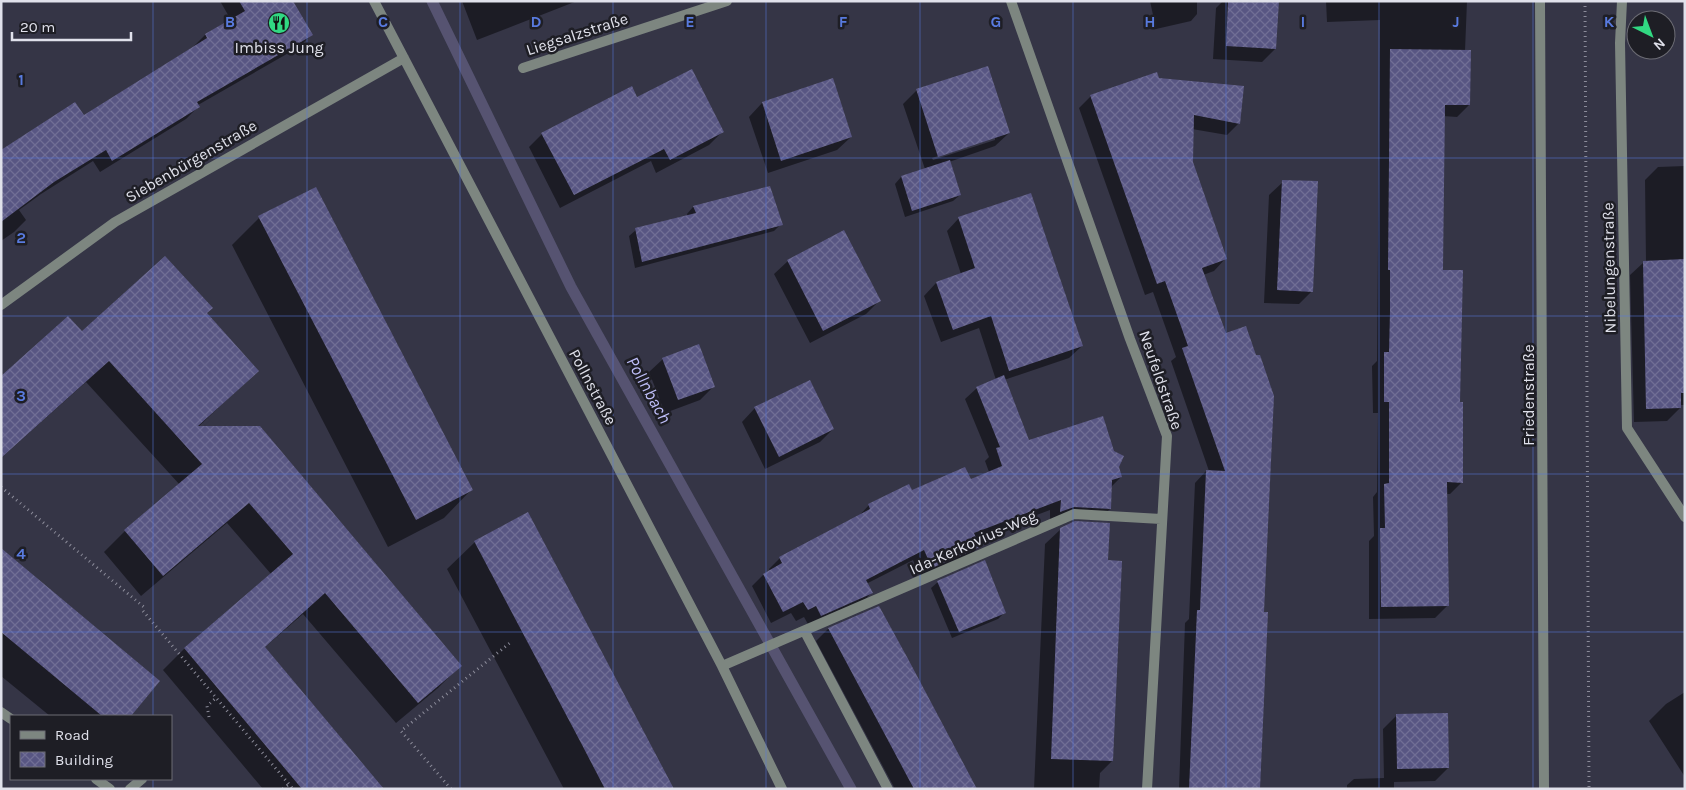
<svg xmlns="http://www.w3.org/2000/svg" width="1686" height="790" font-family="Karla,sans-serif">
<defs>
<pattern id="building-cross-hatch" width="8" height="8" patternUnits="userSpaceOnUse" patternTransform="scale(1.25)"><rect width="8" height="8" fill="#585683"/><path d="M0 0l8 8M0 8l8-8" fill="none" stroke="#706e95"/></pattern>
</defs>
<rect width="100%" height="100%" fill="#353546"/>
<path fill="#0007" fill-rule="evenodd" d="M220 1H292L311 35 299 47 198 105V107L186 119 100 172 93 161 41 194 19 210 26 220 14 232 1 241V152L84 117 193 47 205 35 231 20Z
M462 1H577L477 40Z
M1150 1H1197V14L1191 21 1156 29Z
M1223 1H1278L1275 49 1262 62 1213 59 1216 8Z
M1326 1H1467L1465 51 1469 105 1457 117 1443 116 1442 271 1459 403 1462 482 1450 494H1446L1447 606 1435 618 1369 619V541L1374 536 1373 497 1377 492 1378 413H1373L1372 366 1377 361 1380 20 1327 22Z
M1158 79 1239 123 1227 135 1192 129V162L1225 259 1214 271 1203 275 1263 613 1259 789H1179L1185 623 1189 619 1195 483 1206 471H1209L1171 361 1176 357 1153 292 1145 295 1079 108 1091 96Z
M917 90 1009 133 995 146 949 162 960 195 953 201 905 217 895 184 901 177 925 169 903 104ZM995 137V140L933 160 932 158Z
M637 99 723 131 709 145 656 173 651 161 560 208 529 147 542 134Z
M762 103 851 137 837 150 768 173 749 117Z
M1685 166V405H1680V408L1667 421 1634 422 1630 275 1643 263 1646 262 1645 180 1658 167Z
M1283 182 1312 291 1299 304 1264 303 1269 195Z
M769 187 781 224 774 231 635 268 629 236 636 230 688 217 687 214 693 207Z
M259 218 471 490 444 518 388 547 232 245Z
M959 218 1082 346 1069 358 1004 380 1028 442 1118 467 1121 477 1111 487 1110 509 1098 520 1062 518 1050 523V510L975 538 979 547 967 558 920 578 913 560 866 584 871 593 860 605 809 626 804 617 796 621 791 613 771 623 752 586 763 575 770 571 769 569 780 558 858 517 869 505 911 491 971 480 989 472 985 461 989 457 965 399 977 388 996 380 979 328 941 342 924 296 936 283 961 274 947 231Z
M788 261 879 301 866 314 810 343 774 274Z
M206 314 257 371 197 428 460 666 438 688 396 723 303 614 264 648 382 789H263L163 670 185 648 271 574 227 523 141 596 104 552 125 531 180 485 86 382 1 458V378L82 333Z
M663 359 714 386 700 400 665 413 649 372Z
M755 408 833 429 820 442 765 469 742 422Z
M1061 529 1107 562 1112 761 1100 773 1099 789H1034L1045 544Z
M475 542 673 789H564L447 569Z
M1 549 159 681 129 716H50L1 676Z
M938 582 1005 612 998 619 952 638 931 588Z
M879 607 975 789H895L816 641 828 629Z
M1685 692V777L1649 721 1666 704Z
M1396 716 1448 768 1435 781 1394 782V789H1347V785L1354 779 1384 778 1383 729Z"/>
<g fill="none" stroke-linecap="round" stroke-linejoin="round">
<path stroke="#565371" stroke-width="11" d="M432 1 571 287 851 789"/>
</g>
<path fill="url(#building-cross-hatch)" d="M239 1H293L313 35 197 102 200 107 112 161 106 150 54 182 1 222V150L75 102 84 115 207 38 205 34 245 11Z
M1228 1H1279L1276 49 1226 46Z
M1390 49 1471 50 1470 105H1445L1443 270H1463L1460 402H1463V483L1447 482 1449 606 1381 607 1380 528H1385L1384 484 1389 483V402H1384V352H1389L1390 312V270H1388Z
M988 66 1010 133 938 157 916 89Z
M692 69 724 132 670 160 664 149 574 195 541 133 632 86 637 97Z
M1157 72 1159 78 1244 86 1240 124 1194 115 1193 162 1227 259 1202 268 1226 333 1246 326 1256 355H1260L1274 396 1264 612H1268L1260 789H1189L1197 610H1200L1206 470 1225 471 1182 348 1188 346 1165 281 1157 284 1090 95Z
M833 78 852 137 781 161 762 102Z
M950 160 961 195 912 211 901 176Z
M1282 180 1318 181 1313 292 1277 290Z
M770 186 783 225 642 262 635 228 696 213 693 206Z
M316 187 473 490 416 520 258 216Z
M1031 193 1083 346 1009 371 991 316 953 330 936 282 975 268 958 217Z
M844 230 881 301 823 331 787 260Z
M165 256 213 308 207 313 259 371 198 426H260L462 666 418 703 325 593 265 647 384 789H302L184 648 293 554 249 503 163 576 124 530 202 464 109 361 1 458V376L68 316 82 331Z
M1685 259V393H1681V408L1646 409 1643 261Z
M699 344 715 387 678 400 662 358Z
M1004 375 1029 440 1103 416 1114 451 1124 456 1119 467 1122 477 1112 480 1111 509 1074 507 1060 512 1061 500 974 533 980 547 932 568 924 550 866 580 873 593 821 616 816 606 808 610 803 602 783 612 763 574 782 563 779 557 870 509 868 504 909 484 912 490 965 467 971 479 1002 466 996 448 1000 447 976 387Z
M810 380 834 429 779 457 754 407Z
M528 512 634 713 674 789H605L580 741 474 541Z
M1075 521 1110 523 1108 560 1122 561 1113 761 1051 759 1060 528Z
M1 548 160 681 131 716H102L1 632Z
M985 560 1006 613 959 632 937 581Z
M879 606 907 657 977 789H914L828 628Z
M1448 713 1449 768 1397 769 1396 714Z"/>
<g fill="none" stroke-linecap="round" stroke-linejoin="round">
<path stroke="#8c8c9a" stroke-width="3" stroke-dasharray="1 4" stroke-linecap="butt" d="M1585 1 1589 789
M1 487 145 608
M143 611 293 789
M209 717 207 706 216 698
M283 789 289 784
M451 789 401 731 511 642"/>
<path stroke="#7d8680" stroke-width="10" d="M805 632 888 789
M130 789 142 779"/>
<path stroke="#7d8680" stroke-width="10" d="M374 1 722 666 782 789
M1011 1 1130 339 1167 436 1147 789
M1540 1 1544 789
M1622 1 1620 43 1627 428 1685 517
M523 68 727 1
M1 305 115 222 404 58
M722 666 1074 514 1161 519
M1 712 11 719
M96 779 110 789"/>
</g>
<path fill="none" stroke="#587ade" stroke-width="1" stroke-opacity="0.55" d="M153 1V716M307 1V789M460 1V789M613 1V789M766 1V789M920 1V789M1073 1V789M1226 1V789M1379 1V789M1533 1V789M1 158H1685M1 316H1685M1 474H1685M1 632H1685M153 779V789"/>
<defs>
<g id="restaurant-disc" transform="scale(1.125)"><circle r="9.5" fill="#31d882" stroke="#1e1e25"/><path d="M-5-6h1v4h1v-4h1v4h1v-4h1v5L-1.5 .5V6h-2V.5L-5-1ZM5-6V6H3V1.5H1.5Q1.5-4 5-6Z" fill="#111"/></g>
</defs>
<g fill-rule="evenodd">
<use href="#restaurant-disc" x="279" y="23"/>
</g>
<g text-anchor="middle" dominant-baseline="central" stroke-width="5" stroke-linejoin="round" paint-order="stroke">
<g font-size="16" fill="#e0e1eb" stroke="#1e1e25">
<text transform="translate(577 34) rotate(-18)">Liegsalzstraße</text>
<text transform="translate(191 161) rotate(-30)">Siebenbürgenstraße</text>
<text transform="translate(1609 268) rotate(-91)">Nibelungenstraße</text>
<text transform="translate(1161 380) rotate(71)">Neufeldstraße</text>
<text transform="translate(593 387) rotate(62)">Pollnstraße</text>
<text transform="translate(1528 395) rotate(-90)">Friedenstraße</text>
<text transform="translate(973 542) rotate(-24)">Ida-Kerkovius-Weg</text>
</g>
<g font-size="16" fill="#e0e1eb" stroke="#1e1e25">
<text x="279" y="47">Imbiss Jung</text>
</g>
<g font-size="18" font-style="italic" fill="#bdbdf7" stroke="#1e1e25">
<text transform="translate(649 390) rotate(61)">Pollnbach</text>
</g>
</g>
<g font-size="16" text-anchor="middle" font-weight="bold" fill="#587ade" stroke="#1e1e25" stroke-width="5" stroke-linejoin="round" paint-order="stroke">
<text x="230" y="27">B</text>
<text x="383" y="27">C</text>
<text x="536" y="27">D</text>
<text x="690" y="27">E</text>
<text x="843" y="27">F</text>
<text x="996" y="27">G</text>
<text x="1150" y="27">H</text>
<text x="1303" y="27">I</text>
<text x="1456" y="27">J</text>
<text x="1609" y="27">K</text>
<text x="21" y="85">1</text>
<text x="21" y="243">2</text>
<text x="21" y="401">3</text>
<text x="21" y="559">4</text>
</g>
<rect width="1686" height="790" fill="none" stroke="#e0e1eb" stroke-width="5"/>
<rect x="10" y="715" width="162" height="65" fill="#1e1e25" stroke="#6c6c74"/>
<rect x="20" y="731" width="25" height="8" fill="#7d8680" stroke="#6c6c74"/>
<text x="55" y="740" font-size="15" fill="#e0e1eb">Road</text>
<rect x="20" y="752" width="25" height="15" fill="url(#building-cross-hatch)" stroke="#6c6c74"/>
<text x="55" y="765" font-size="15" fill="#e0e1eb">Building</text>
<g transform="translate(1651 35) rotate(138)"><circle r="24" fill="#1e1e25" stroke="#6c6c74"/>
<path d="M0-4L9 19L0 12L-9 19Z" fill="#31d882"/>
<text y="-8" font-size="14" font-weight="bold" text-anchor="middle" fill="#e0e1eb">N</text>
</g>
<path d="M12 32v8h119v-8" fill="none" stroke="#e0e1eb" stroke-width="2.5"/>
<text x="20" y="32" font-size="15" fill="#e0e1eb" stroke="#1e1e25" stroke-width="4" paint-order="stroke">20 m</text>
</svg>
